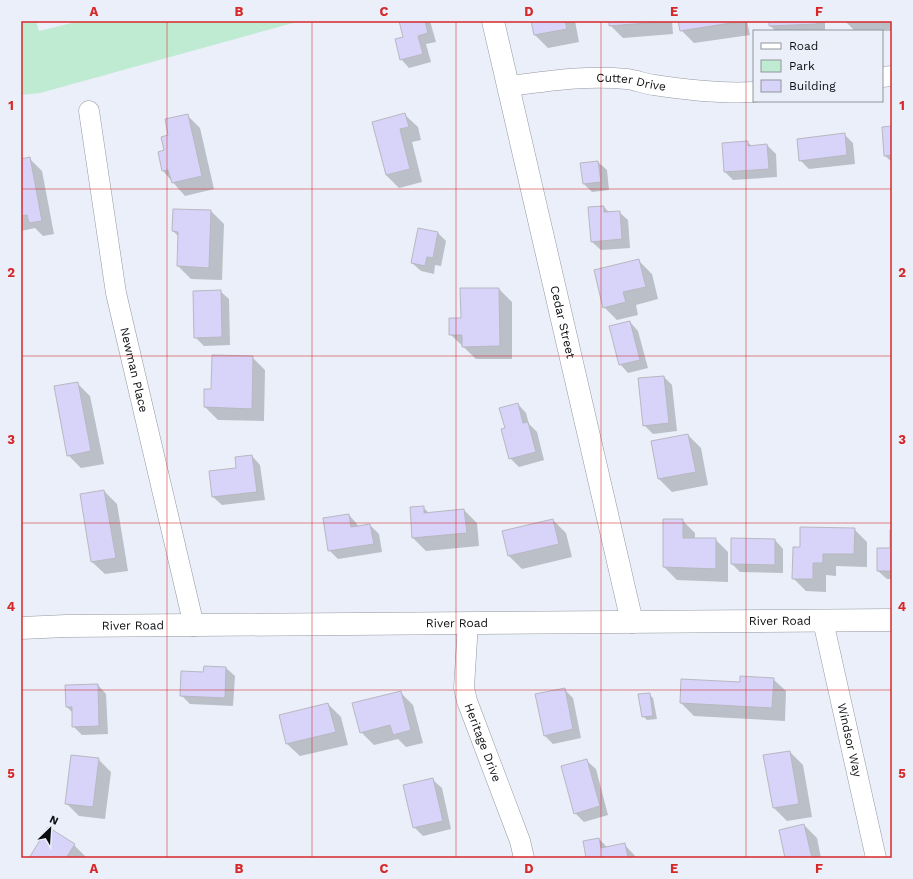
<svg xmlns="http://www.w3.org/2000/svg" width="913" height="879" font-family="'Work Sans',sans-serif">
<rect width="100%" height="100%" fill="#eaeff9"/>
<path fill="#c0ebd3" d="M21 21H36L39 31 80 21H300L40 93 21 95Z"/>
<path fill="#0003" d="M400 21H430L436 42 426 44 431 62 409 68 401 59 404 38Z
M532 21H575L579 42 548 48 535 35Z
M610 21H672L673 34 623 38 610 25Z
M679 21H747L750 35 694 43 681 30Z
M770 21H825V31H776L770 26Z
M845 21H892V31H855Z
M187 115 200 128 214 189 185 196 163 171 159 153 165 151 170 136Z
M405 115 418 127 421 140 412 142 422 182 399 188 386 175 373 122Z
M892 127V162L885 156Z
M844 134 853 143 855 164 809 169 800 160Z
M747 142 752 146 767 145 776 154 777 177 733 180 725 172Z
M29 158 42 171 54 234 43 236 35 228 21 231V160Z
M598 162 607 170 609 190 592 192 584 184 581 164Z
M604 207 610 213 619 212 628 220 630 248 601 250 592 242 589 208Z
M174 210 211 211 224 224 222 280 191 279 178 266 179 237 173 231Z
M438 233 446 241 441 266 435 265 434 274 421 271 412 263Z
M639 261 652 274 658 299 636 305 638 315 617 320 604 307Z
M499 289 512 302V359H476L450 334 462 319Z
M220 291 229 299 230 345 204 346 195 337Z
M630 322 638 331 648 368 628 373 620 364Z
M252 357 265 370 264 421 218 420 205 407Z
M664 377 672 385 677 431 653 434 644 425Z
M77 383 90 396 104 464 81 468 68 455Z
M518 404 526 413 529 424 537 432 544 460 519 467 510 458Z
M688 435 701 448 708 485 672 492 659 479Z
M252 456 260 465 265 500 222 505 213 497Z
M104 491 117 504 128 571 105 574 92 562Z
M423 507 430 514 464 510 477 523 479 546 426 551 413 538Z
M349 515 357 524 358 527 370 525 379 534 382 552 338 559 329 550Z
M553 520 566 533 572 557 522 569 509 556 503 532Z
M682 520 695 533V539H715L728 552V582L677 580 664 567Z
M854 529 867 542V567L836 566V576L826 575V592L806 591 793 578 801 548Z
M892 531V579H887L878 571 891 549Z
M775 540 783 549V573L740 572 732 564Z
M205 667 226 668 235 676 233 706 190 704 181 695 204 673Z
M773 679 786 691 785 721 694 716 681 703 741 683Z
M98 685 106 694 108 734 82 735 73 726V713L67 707Z
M564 689 573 698 581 738 553 744 544 735Z
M400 692 413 705 423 743 406 747 398 739 374 745 361 732Z
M649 694 653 698 657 719 647 720 643 716Z
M328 704 341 717 348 745 300 756 287 744Z
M790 752 803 765 812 817 787 821 774 808Z
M98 759 111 772 105 819 79 816 66 803Z
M587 761 596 769 608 815 584 822 575 813Z
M433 780 442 788 451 829 423 836 414 827Z
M804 825 817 838 821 858H786Z
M599 839 607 847 624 844 637 858H587Z
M74 845 87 858H30Z"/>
<path fill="#d7d3f9" stroke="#b8b8c1" d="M399 21H425L428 33 418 36 423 54 400 60 395 39 403 37Z
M531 21H565L567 29 534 35Z
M609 21H661V22L609 26Z
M678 21H737V22L680 31Z
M769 21H817V24L769 26Z
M405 113 409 127 400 129 410 169 386 175 372 122Z
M188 114 202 176 172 183 168 170 162 171 158 152 164 150 161 137 168 135 165 119Z
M892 126V155L884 156 882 127Z
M845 133 847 155 799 161 797 139Z
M748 141V146L767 144 769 169 724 172 722 143Z
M30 157 42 221 29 223 27 215 21 216V159Z
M598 161 601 182 583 184 580 163Z
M604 206V212L620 211 622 239 591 242 588 207Z
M173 209 211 210 209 268 177 266 178 232 172 231Z
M418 228 438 232 433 258 427 257 425 266 411 263Z
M639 259 646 287 623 292 626 302 603 308 594 270Z
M460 288H499L500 346 462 347V335H449V318H461Z
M221 290 222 337 194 338 193 291Z
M630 321 640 360 619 365 609 326Z
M212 355 253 356 252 409 204 407V389H211Z
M664 376 669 423 643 426 638 378Z
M78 382 91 451 67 456 54 386Z
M518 403 523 423 528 422 536 452 509 459 501 429 505 428 499 408Z
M688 434 696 472 658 479 651 441Z
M252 455 257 492 212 497 209 471 236 468 235 457Z
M104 490 116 558 91 562 80 494Z
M424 506V513L464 509 467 533 412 538 410 507Z
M349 514 351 527 370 524 374 544 328 551 323 518Z
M553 519 559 544 508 556 502 531Z
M663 519H683V538H716V569L663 567Z
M800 527 855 528 854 554H823V563H813V579H792L793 547H800Z
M890 530H892V571H877V548H890Z
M731 538 775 539V565L731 564Z
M204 666 226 667 225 698 180 696 181 671 203 672Z
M740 676 774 678 772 708 680 703 681 679 740 682Z
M98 684 99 726 72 727V707H66L65 685Z
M565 688 573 729 544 736 535 694Z
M401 691 411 730 393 735 390 725 360 733 352 703Z
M650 693 653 716 642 717 638 694Z
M328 703 336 732 286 744 279 715Z
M790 751 799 804 773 808 763 755Z
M71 755 99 758 93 807 65 804Z
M587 759 600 806 574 814 561 766Z
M433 778 443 821 413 828 403 785Z
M804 824 812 858H785L779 830Z
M48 827 75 844 66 858H29Z
M599 838 601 848 625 843 628 858H586L583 841Z"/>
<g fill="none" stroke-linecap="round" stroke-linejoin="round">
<g stroke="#9498a1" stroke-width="21">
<g id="minor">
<path d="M882 77 892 76"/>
<path id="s1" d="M509 86C550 81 585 75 627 79 636 80 645 84 654 85 687 90 721 94 754 92"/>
<path id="s2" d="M89 111 116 293 194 626"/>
<path id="s3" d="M823 621 876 858"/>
<path id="s4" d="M468 623 464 688 467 701 520 841 524 858"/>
</g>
</g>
<g stroke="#9498a1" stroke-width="23">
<g id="tertiary">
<path id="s5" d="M493 21 632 622"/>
<path id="s6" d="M21 628 66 626 892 620"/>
</g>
</g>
<use href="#minor" stroke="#fff" stroke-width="20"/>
<use href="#tertiary" stroke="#fff" stroke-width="22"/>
</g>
<path fill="none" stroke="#d62828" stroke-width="1" stroke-opacity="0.55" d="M167 21V858M312 21V858M456 21V858M601 21V858M746 21V858M21 189H892M21 356H892M21 523H892M21 690H892"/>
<g text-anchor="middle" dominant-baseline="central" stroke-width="3.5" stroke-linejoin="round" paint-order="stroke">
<g font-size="12" fill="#0b0d10" stroke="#eaeff9">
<text stroke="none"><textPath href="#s1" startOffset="123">Cutter Drive</textPath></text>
<text stroke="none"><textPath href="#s5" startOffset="309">Cedar Street</textPath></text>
<text stroke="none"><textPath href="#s2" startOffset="263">Newman Place</textPath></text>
<text stroke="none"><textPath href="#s6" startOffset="759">River Road</textPath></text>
<text stroke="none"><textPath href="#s6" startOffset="436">River Road</textPath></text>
<text stroke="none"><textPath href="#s6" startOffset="112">River Road</textPath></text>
<text stroke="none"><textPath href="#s3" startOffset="122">Windsor Way</textPath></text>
<text stroke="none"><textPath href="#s4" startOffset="123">Heritage Drive</textPath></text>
</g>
</g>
<rect width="913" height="879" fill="none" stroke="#eaeff9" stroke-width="44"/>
<rect x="753" y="30" width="130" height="72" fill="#eaeff9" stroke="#91959c"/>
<rect x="761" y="43" width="20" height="6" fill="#ffffff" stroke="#91959c"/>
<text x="789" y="50" font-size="12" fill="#0b0d10">Road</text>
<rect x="761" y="60" width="20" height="12" fill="#c0ebd3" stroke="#91959c"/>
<text x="789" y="70" font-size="12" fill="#0b0d10">Park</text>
<rect x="761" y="80" width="20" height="12" fill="#d7d3f9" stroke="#91959c"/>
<text x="789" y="90" font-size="12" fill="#0b0d10">Building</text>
<g transform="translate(50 829) rotate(25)" stroke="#eaeff9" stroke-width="3" paint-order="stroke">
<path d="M0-3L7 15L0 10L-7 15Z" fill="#0b0d10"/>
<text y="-6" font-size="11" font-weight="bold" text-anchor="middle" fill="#0b0d10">N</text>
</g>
<rect x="22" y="22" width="869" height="835" fill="none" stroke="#d62828" stroke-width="1.5"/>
<g font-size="13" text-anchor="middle" font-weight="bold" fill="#d62828">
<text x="94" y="16">A</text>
<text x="239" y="16">B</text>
<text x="384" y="16">C</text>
<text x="529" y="16">D</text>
<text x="674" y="16">E</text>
<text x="819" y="16">F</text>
<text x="11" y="110">1</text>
<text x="902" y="110">1</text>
<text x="11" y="277">2</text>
<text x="902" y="277">2</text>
<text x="11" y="444">3</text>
<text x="902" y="444">3</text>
<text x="11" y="611">4</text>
<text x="902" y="611">4</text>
<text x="11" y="778">5</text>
<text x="902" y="778">5</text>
<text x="94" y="873">A</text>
<text x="239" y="873">B</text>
<text x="384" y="873">C</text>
<text x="529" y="873">D</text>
<text x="674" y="873">E</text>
<text x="819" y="873">F</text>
</g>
</svg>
